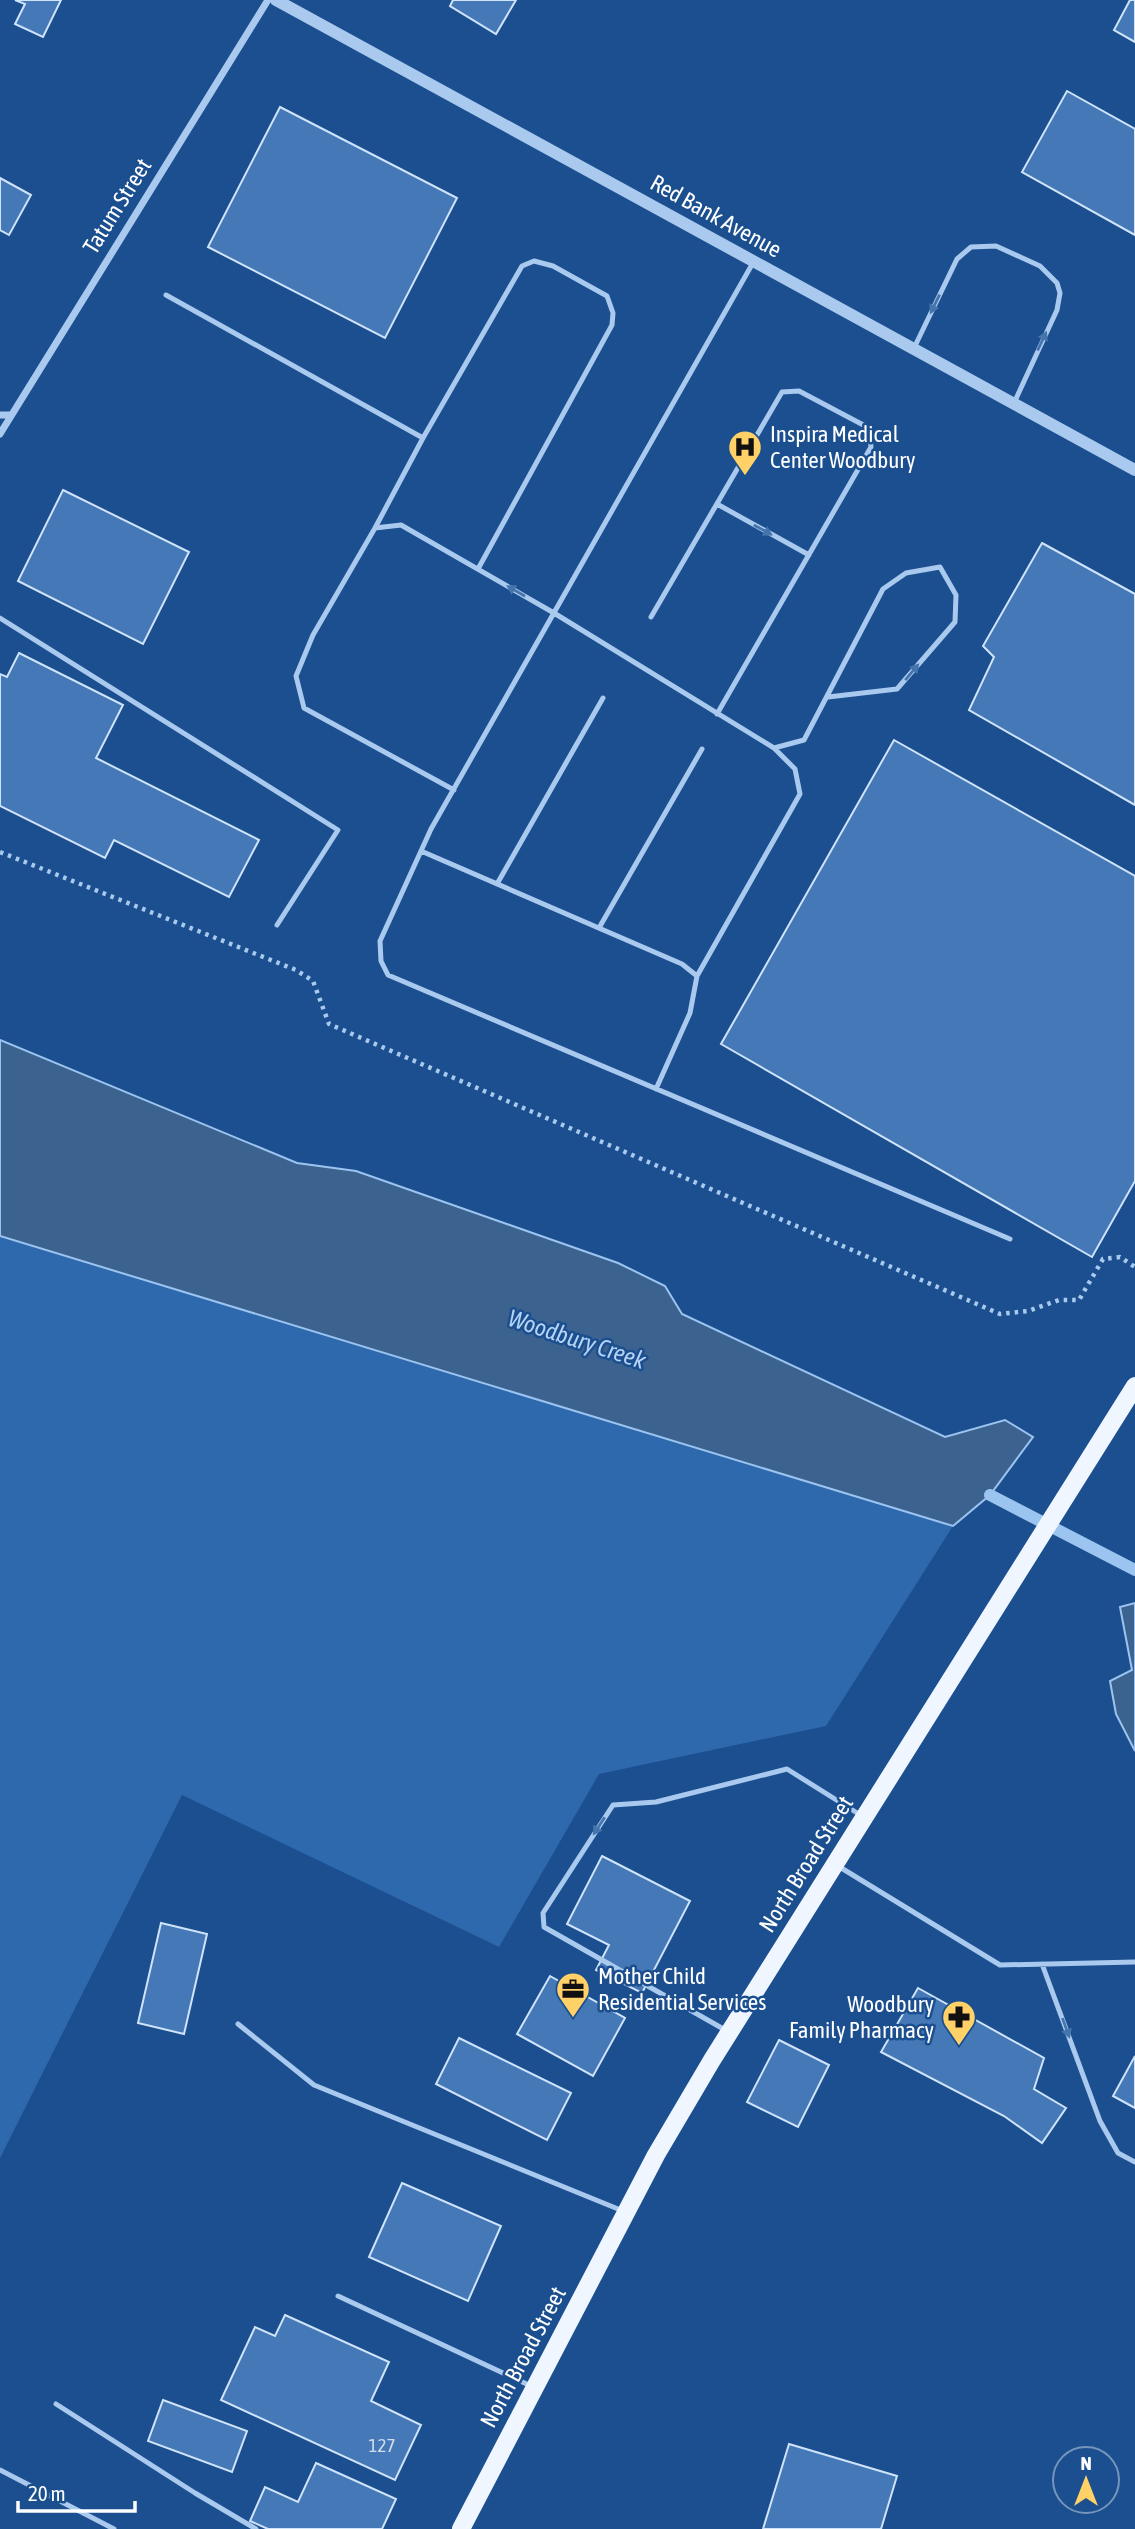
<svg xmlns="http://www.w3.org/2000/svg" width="1135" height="2529" font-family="'Asap Condensed',sans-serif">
<rect width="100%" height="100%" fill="#1b4f8f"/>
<path fill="#2e69ad" d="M0 1236 953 1526 826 1726 599 1774 499 1947 182 1795 0 2158Z"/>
<path fill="#3c6290" stroke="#9cc4f0" stroke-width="2" d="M0 1040 297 1163 356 1171 618 1263 665 1286 682 1314 945 1437 1005 1420 1033 1437 990 1495 953 1526 0 1236Z
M1135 1603V1751L1116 1714 1110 1681 1132 1670 1120 1607Z"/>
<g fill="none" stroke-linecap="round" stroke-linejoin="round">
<path stroke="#9cc4f0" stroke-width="12" d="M990 1495 1135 1570"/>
</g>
<path fill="#4478b7" stroke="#cfe3fa" stroke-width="2" d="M15 0H61L43 37 15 24 25 4Z
M453 0H516L496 34 450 6Z
M1130 0H1135V42L1114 30Z
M1067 91 1135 129V235L1022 172Z
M280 107 457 198 385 338 208 247Z
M0 178 31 195 9 235 0 230Z
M63 490 189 552 143 644 18 581Z
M1042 543 1135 594V805L969 710 994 657 983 646Z
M19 653 123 705 96 758 259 840 229 897 114 840 105 858 0 806V674L7 677Z
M894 740 1135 876V1181L1092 1257 721 1044Z
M602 1856 690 1901 642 1993 596 1970 609 1945 567 1924Z
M161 1923 207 1934 184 2034 138 2023Z
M550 1976 625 2018 593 2076 517 2034Z
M918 1988 1044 2058 1034 2089 1066 2108 1042 2143 1004 2116 881 2052Z
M459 2038 571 2093 547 2140 436 2084Z
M779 2040 829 2065 798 2127 747 2102Z
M1135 2056V2108L1113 2096Z
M402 2183 501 2226 468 2301 369 2257Z
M285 2315 389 2362 371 2401 421 2425 395 2480 221 2400 255 2327 275 2336Z
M163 2400 247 2431 232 2472 148 2441Z
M789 2444 897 2476 881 2529H763Z
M316 2463 396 2499 382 2529H268L250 2521 265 2487 298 2502Z"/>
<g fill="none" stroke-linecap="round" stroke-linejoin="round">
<path stroke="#a9c9ee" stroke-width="4.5" stroke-dasharray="3.5 5" stroke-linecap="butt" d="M0 852 296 970 313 981 329 1024 1000 1314 1028 1311 1059 1300H1079L1103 1259 1120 1257 1135 1267"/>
<path stroke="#a9c9ee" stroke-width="5" d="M754 261 431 829 380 941 381 961 388 975 1010 1239
M166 295 423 438
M914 348 957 259 971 247 996 246 1040 266 1057 283 1060 293 1057 310 1014 403
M717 504 809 555
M375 528 423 438 522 266 534 261 553 266 607 296 613 313 612 325 478 569
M651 617 782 392 799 391 869 428 871 447 717 714
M0 618 338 830 277 925
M454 790 304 708 296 676 313 635 375 528 401 525 554 613 774 748 804 740 883 589 906 573 940 567 956 595 955 622 897 689 828 697
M421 851 682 964 697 976 690 1013 656 1089
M497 884 603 698
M599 928 702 749
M697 976 800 794 795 769 774 748
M838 1866 1000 1965 1135 1962
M1042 1964 1100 2121 1118 2153 1135 2162
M238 2024 314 2085 623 2211
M727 2031 544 1927 543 1913 613 1805 656 1802 787 1769 862 1816
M338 2296 531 2386
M56 2404 195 2493 256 2529
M0 2470 114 2529"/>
<path stroke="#a9c9ee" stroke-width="7" d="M0 415H11
M0 434 268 0"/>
<path stroke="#a9c9ee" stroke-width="12" d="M276 0 1135 470"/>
<path stroke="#f0f6ff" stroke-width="18" d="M461 2529 656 2155 712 2060 1135 1386"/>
</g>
<defs><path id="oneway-solid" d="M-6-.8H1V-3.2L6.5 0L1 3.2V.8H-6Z" transform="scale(1.75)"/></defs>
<g fill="#4674ac">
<use href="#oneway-solid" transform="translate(935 304) rotate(116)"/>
<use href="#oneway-solid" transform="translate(1042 341) rotate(-65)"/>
<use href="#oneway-solid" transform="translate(763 530) rotate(29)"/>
<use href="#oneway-solid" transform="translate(516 591) rotate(-150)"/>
<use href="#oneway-solid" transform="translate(912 672) rotate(-50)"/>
<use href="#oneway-solid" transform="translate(599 1826) rotate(123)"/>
<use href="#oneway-solid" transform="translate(1066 2028) rotate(70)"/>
</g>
<defs>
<g id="hospital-pin" transform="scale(1.75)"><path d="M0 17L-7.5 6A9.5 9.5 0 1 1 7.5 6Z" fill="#ffd166" stroke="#1b4f8f"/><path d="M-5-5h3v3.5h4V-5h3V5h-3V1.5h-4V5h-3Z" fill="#111"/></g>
<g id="office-pin" transform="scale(1.75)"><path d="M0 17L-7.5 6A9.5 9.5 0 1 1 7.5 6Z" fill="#ffd166" stroke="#1b4f8f"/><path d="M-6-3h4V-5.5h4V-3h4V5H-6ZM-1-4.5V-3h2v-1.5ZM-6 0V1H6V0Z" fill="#111"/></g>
<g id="pharmacy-pin" transform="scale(1.75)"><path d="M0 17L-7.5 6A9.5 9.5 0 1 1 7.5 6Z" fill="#ffd166" stroke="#1b4f8f"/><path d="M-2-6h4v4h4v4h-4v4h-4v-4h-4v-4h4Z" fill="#111"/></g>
</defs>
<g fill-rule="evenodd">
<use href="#hospital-pin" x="745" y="447"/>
<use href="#office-pin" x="573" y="1989"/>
<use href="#pharmacy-pin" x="959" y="2017"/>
</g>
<g text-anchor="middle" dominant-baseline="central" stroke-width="5" stroke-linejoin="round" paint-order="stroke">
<g font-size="19" fill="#d0dded">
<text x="382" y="2445">127</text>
</g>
<g font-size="23" fill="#fff" stroke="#1b4f8f">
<text transform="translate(117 206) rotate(-58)">Tatum Street</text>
<text transform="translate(716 216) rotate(29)">Red Bank Avenue</text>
<text transform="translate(806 1864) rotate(-58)">North Broad Street</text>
<text transform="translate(523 2357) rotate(-62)">North Broad Street</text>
</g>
<g font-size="23" fill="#fff" stroke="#1b4f8f" text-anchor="start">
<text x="770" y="434">Inspira Medical<tspan x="770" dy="26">Center Woodbury</tspan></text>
<text x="598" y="1976">Mother Child<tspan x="598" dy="26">Residential Services</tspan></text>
<text x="934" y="2004" text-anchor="end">Woodbury<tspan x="934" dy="26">Family Pharmacy</tspan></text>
</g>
<g font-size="24" font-style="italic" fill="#b5d3f5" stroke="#1b4f8f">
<text transform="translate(577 1339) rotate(18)">Woodbury Creek</text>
</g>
</g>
<g transform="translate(1086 2480)"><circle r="33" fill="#1b4f8f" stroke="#7695bc" stroke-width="2"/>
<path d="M0-5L12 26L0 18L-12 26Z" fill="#ffd166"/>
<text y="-10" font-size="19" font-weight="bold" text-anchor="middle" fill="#ffffff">N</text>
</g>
<path d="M18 2501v10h117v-10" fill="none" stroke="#ffffff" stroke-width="3.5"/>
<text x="28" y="2501" font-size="21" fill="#ffffff" stroke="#1b4f8f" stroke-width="5" paint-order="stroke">20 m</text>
</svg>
